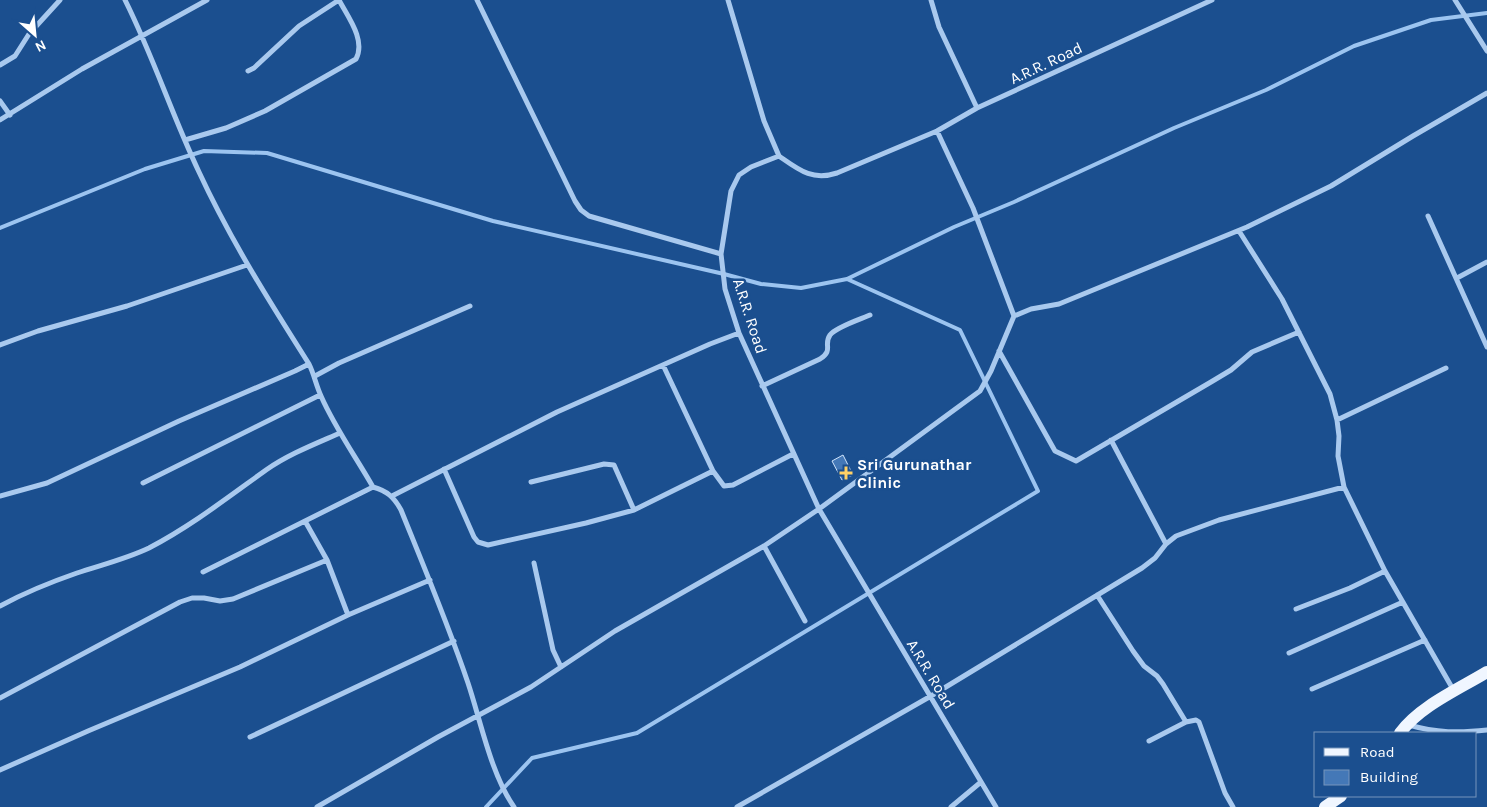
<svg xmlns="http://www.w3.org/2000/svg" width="1487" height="807" font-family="Karla,sans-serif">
<rect width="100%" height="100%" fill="#1b4f8f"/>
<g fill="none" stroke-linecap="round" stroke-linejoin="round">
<path stroke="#9cc4f0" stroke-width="4" d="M0 228 145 169 204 151 267 153 493 221 724 274 761 284 801 288 847 279 954 227 1014 202 1174 128 1266 90 1354 46 1431 20 1487 13
M486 807 532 758 637 733 1038 491 960 330 847 279"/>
</g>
<path fill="#4478b7" stroke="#cfe3fa" d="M843 455 853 475 842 480 832 461Z"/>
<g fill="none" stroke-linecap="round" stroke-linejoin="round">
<path stroke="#a9c9ee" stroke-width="5" d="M125 0C153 56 172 115 199 172 230 239 269 301 309 364 314 374 316 385 321 396 335 428 356 457 373 487 387 491 394 497 401 510 424 567 448 624 468 683 481 722 491 774 514 807
M477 0 575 201 581 210 589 216 721 254
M728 0 764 121 779 156
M931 0 939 27 977 108
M1455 0 1487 51
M0 65 15 56 29 34 60 0
M248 71 254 68 299 26 339 0
M0 101 10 115
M0 120 82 69 207 0
M937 131 973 208 1014 316
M185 140 226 128 265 111 356 59C366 40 348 17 339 0
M1428 216 1487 347
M1239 231 1282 299 1330 394 1337 420 1339 436 1338 456 1344 487 1385 571 1454 691
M1457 278 1487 262
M0 345 38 331 127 306 247 265
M999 351 1055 451 1076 461 1211 382 1231 370 1252 352 1299 332
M663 365 713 471 724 486 733 485 793 454
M315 376 339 363 470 306
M762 386 820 359C834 350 823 345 830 335 836 327 861 319 870 315
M1337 420 1446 368
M1111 440 1166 544
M444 469 474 537 478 542 488 545 586 523 634 510 713 471
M531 482 604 464 614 465 634 510
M143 483 320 395
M0 496 47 483 179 421 295 371 309 364
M392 496 557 412 710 344 739 333
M305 521 327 560 348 615
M764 546 805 621
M534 563 553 650 561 667
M203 572 373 487
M1097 595 1133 651 1144 666 1157 676 1163 684 1186 722
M0 606C24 593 51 582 77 573 101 565 126 559 149 548 191 526 227 498 266 470 289 454 315 444 340 433
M1296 609 1350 588 1385 571
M1289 653 1403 602
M1312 689 1425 640
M0 698 180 602 192 598H204L220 601 233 599 327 560
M1409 725C1436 733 1460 733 1487 730
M250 737 454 641
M1149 741 1186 722 1196 720 1199 722 1225 793 1233 807
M0 770 88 731 240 667 348 615 430 580
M317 807 438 737 531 687 615 631 764 546 819 509 980 391 991 371 1014 316 1031 309 1059 304 1247 227 1331 186 1413 136 1487 93
M737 807 931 696 1142 568 1155 558 1166 544 1176 536 1219 520 1344 487
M951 807 981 782
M996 807 819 509 739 333 725 289 721 254 731 191 739 175 751 167 779 156C799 170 812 181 837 173L937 131 977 108 1212 0"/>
<path stroke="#f0f6ff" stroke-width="12" d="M1400 733C1420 706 1459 689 1487 672
M1325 807 1341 796"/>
</g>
<path fill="#ffd166" stroke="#1b4f8f" stroke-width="2" d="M843.5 465.5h5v5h5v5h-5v5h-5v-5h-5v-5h5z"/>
<g text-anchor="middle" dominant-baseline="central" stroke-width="5" stroke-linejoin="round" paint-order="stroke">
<g font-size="16" fill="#fff" stroke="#1b4f8f">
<text transform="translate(1046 63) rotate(-25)">A.R.R. Road</text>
<text transform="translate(750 316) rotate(72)">A.R.R. Road</text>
<text transform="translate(931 674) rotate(59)">A.R.R. Road</text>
</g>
<g font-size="16" font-weight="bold" fill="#fff" stroke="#1b4f8f" text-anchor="start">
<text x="857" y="464">Sri Gurunathar<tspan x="857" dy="18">Clinic</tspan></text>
</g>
</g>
<rect x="1314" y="732" width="162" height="65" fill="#1b4f8f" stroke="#7695bc"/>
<rect x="1324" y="748" width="25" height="8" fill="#f0f6ff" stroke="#7695bc"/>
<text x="1360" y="757" font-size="15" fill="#ffffff">Road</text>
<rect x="1324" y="770" width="25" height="15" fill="#4478b7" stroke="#7695bc"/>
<text x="1360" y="782" font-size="15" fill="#ffffff">Building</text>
<g transform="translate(35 35) rotate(153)" stroke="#1b4f8f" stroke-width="4" paint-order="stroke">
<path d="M0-4L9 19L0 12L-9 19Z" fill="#ffffff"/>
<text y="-8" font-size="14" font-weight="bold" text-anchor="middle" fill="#ffffff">N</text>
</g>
</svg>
